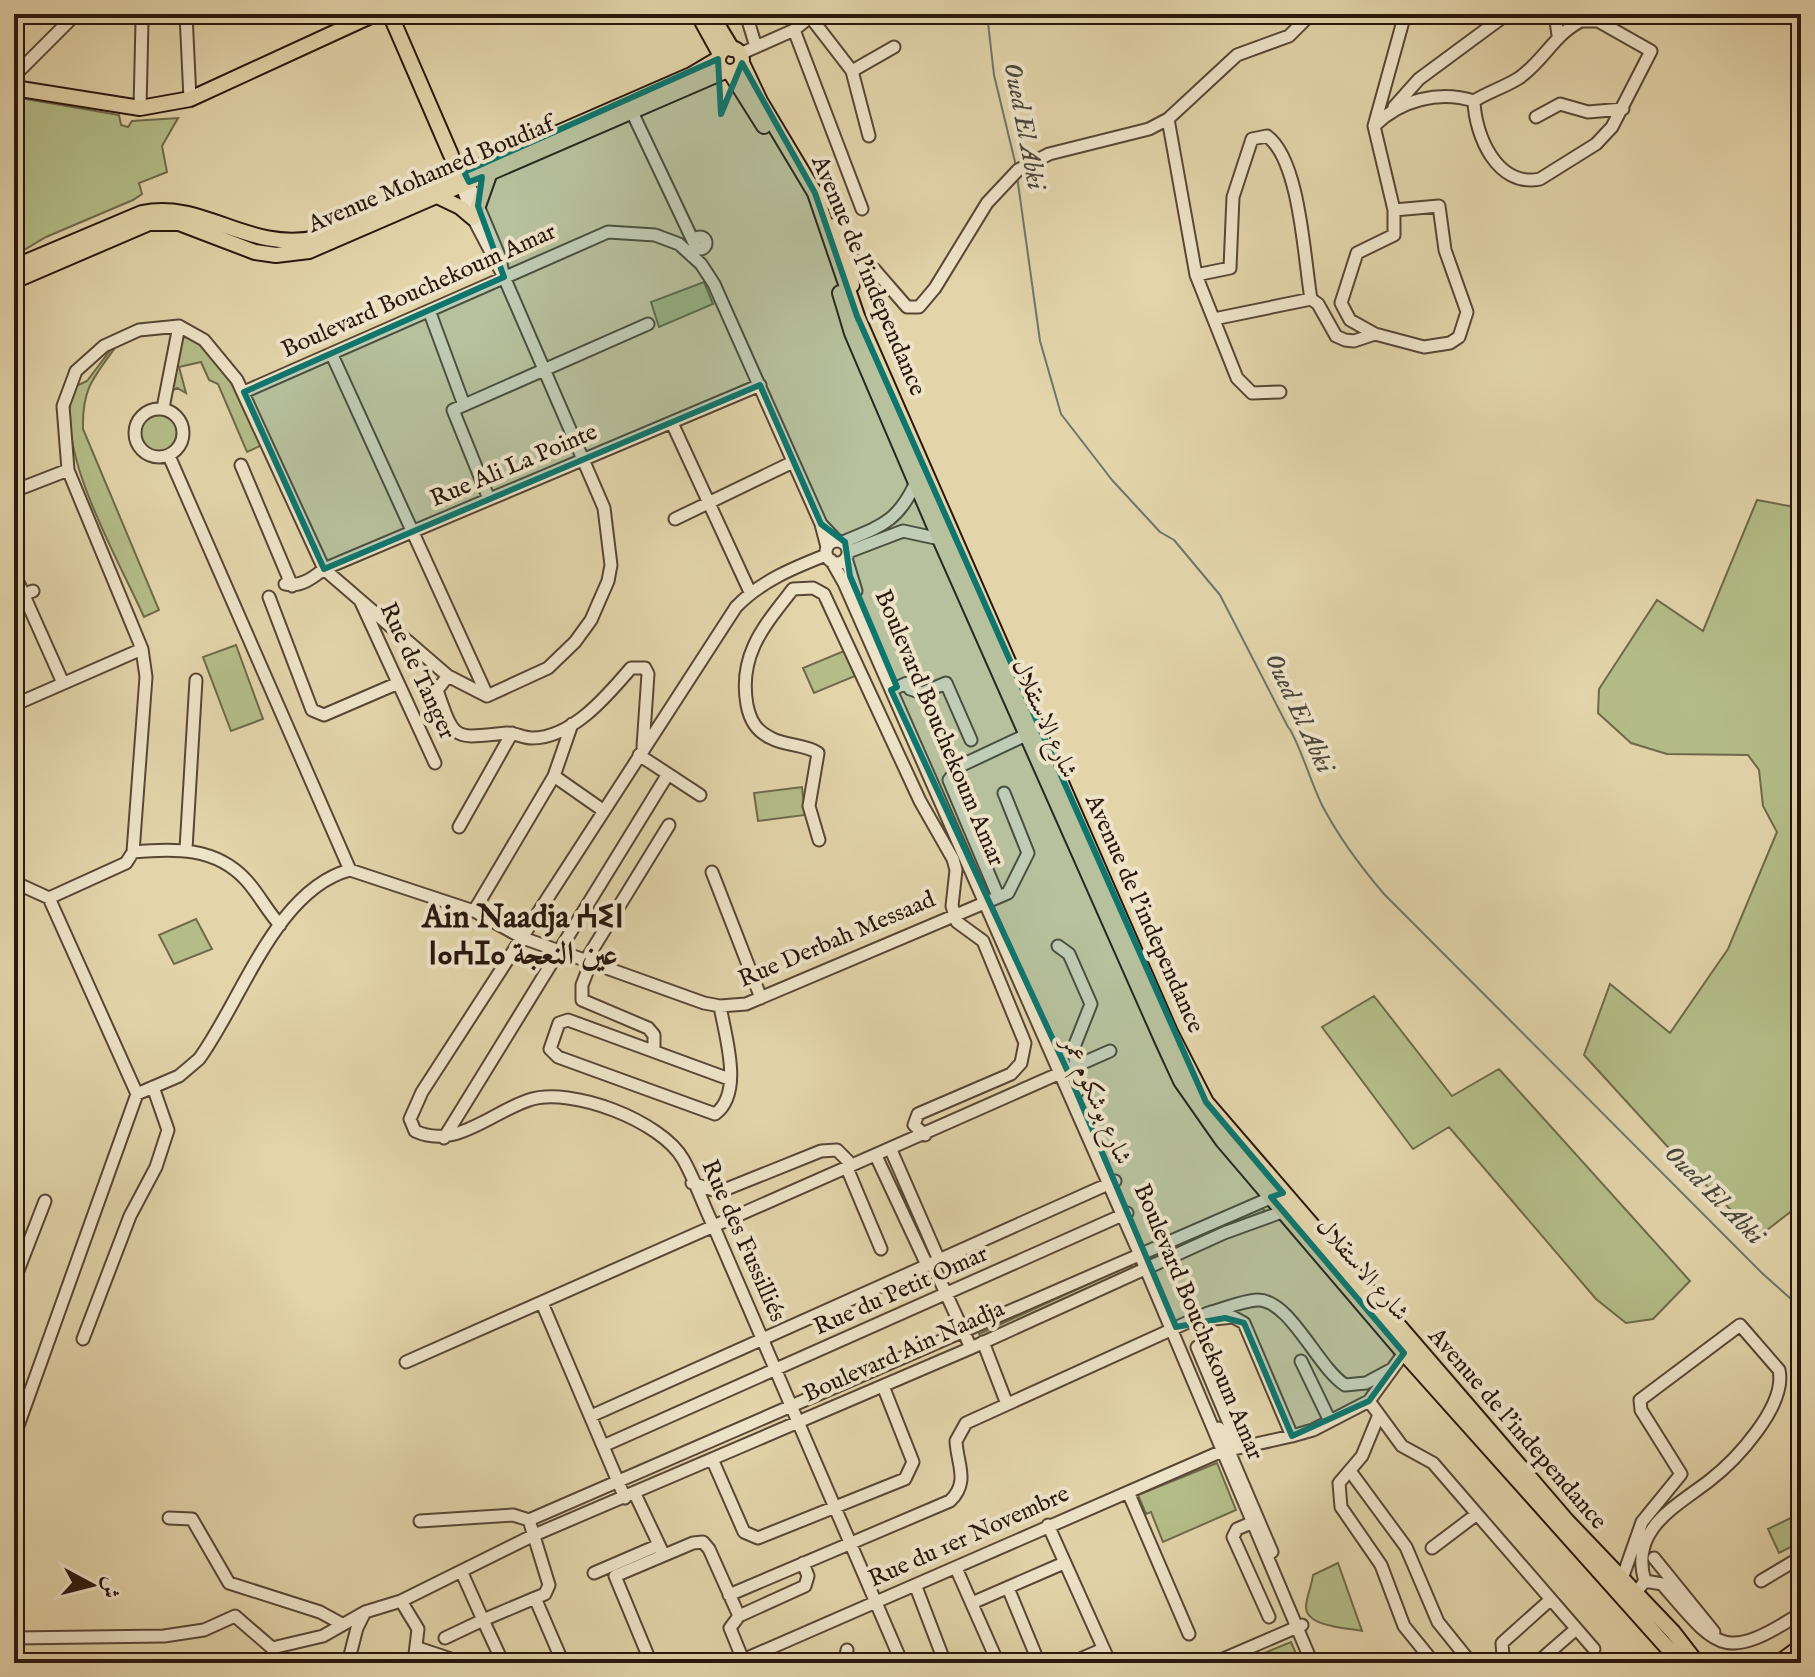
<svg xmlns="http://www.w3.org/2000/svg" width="1815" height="1677" font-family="'IM FELL English',Amiri,'Noto Sans Tifinagh',serif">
<rect width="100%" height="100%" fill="#e3d4aa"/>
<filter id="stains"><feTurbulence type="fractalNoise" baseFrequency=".0025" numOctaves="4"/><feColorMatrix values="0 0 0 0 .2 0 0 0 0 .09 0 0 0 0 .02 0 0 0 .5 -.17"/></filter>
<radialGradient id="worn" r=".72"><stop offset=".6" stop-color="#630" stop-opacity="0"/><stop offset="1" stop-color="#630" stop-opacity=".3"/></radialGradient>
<path fill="#b4bd88" stroke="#6e6a4b" stroke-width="2" d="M14 97 119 115 121 125 128 127 132 121 178 118 162 146 167 172 139 183 142 194 133 200 46 237 14 256Z
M704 282 713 304 659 327 651 302Z
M186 337C229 356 245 405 262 445L247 452 218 384 209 380 201 362 179 367 186 393 177 388 172 391 182 338Z
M112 348H115C92 379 82 390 83 429L159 610 144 617C118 558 52 448 74 387L87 381Z
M139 433a19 19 0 1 1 38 0a19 19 0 1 1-38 0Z
M1757 500 1789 506 1801 502V1216L1793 1210 1758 1237 1667 1146 1584 1055 1610 984 1670 1033 1728 949 1777 832 1763 806 1759 770 1748 755 1667 754 1631 743 1598 713 1599 689 1657 600 1703 631Z
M236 645 263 719 231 731 203 657Z
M844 651 855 676 814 693 803 668Z
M802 787 805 815 758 821 754 793Z
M196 919 212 949 174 964 159 935Z
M1374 996 1452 1096 1499 1069 1690 1281 1653 1319 1626 1323 1596 1299 1449 1127 1413 1149 1322 1027Z
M1263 1208 1265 1212 1155 1261 1153 1256Z
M1130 1265 1132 1268 981 1337 979 1334Z
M1217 1463 1236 1510 1163 1542 1151 1512 1146 1514 1138 1495Z
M1799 1514 1801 1542 1779 1553 1768 1529Z
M1338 1563 1362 1631C1348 1628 1306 1627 1306 1607 1306 1598 1312 1585 1313 1575Z
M1291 1642 1300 1663H1240Z"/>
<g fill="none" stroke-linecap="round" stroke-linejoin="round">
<path stroke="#6a776e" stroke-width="2" d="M987 14 994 75 1016 166
M1017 176 1040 341 1061 414 1112 480 1160 532 1174 540 1220 595 1288 727C1296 734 1314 791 1323 807 1340 839 1360 866 1384 894L1763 1274 1801 1308
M1766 1663 1801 1638"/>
<g stroke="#584635" stroke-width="15">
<path id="minor" d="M186 14 190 99
M746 14 756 47
M808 14 852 71 869 136
M1405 14 1374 126C1400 100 1439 90 1474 101 1475 135 1497 188 1540 179L1596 144 1612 127 1651 51 1598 21H1579L1571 14
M1555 14 1558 35
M14 17 17 14
M810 17 794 30 862 209
M740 54 794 30
M852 71 894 47
M14 76 76 14
M1474 101C1488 92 1505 87 1519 78 1545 60 1555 32 1585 19
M1394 107 1419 79 1507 14
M140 108 142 22
M632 112 695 245 692 256
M1536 117 1560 104 1588 112 1623 109
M1168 119 1196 275 1237 378 1252 393 1280 392
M1374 126 1394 210V235L1357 253 1341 303 1350 320 1375 334
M465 175 500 258 503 274
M694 243a6 6 0 1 1 12 0a6 6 0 1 1-12 0Z
M850 258 874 269 907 307H919L935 288 987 203 1018 170 1049 154 1149 129 1168 119 1237 55 1289 36 1311 14
M1196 275 1230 268 1233 197 1252 139 1267 136C1300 160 1304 258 1311 299L1214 319
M1311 299 1318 304 1336 336 1345 340 1354 341 1375 334 1424 347 1450 343 1459 337 1467 312 1445 250 1439 206 1394 210
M430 313 464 405
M332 355 487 695
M244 392 608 232 655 235 679 244 701 264 714 284 821 524
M163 408 179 326
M135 433a24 24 0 1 1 48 0a24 24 0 1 1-48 0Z
M672 423 750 592
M169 456 350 870
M241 465 292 586
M14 491 68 470
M489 499 453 410 648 324
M675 519 793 462
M826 552a11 11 0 1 1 22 0a11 11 0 1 1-22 0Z
M843 542C881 526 898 522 916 482
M827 547 821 524 837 541
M848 552 903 531 940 539
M826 555C793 568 761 581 736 607L422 1092 410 1119 415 1131C455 1150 492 1112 529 1100 571 1086 661 1121 683 1159 695 1180 703 1205 714 1227L902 1663
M846 558 856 591
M831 560 844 583 1140 1255 1312 1663
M14 573 63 683
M285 584C300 588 314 577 324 569L760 385
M269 597 312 710 324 715 396 684
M14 598 33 591
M360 600 435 763
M448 676 437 690C455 743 454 738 507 733 516 733 523 738 532 738 572 738 607 696 631 668H645L648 674 643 747
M891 690 907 683 910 689 922 693 946 683 971 740
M14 705 142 649
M639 755 700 795
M554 776 604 811
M459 827 512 733
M819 840 809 806 818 753C805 744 785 746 771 738 756 731 750 720 747 705 738 655 764 626 793 589L813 588 824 594 920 801 953 859 956 870 952 906 957 922 983 941 1025 1043 1021 1063 1011 1074 918 1114 914 1125 925 1135
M186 849 196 680
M133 852C174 848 216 847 246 880 259 894 267 911 280 925
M712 872 761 998
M14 882 49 898 137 1094
M998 896 949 780 960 766 1026 735
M49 898 126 863 133 852 146 677 142 649 68 470 63 406 76 371 104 346 139 330 179 326 204 340 237 380 324 569 448 676 487 696 548 668 575 642 591 620 608 581 611 565 604 508 504 277 473 218 451 155
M474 911 554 776 572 724
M1058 946 1069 954 1091 1004 1074 1047 1076 1068
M586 960 669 825
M591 962 582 985V1000L648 1028 654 1035V1049
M720 1006C725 1036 744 1093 715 1114L558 1057 550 1049 559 1023 568 1020 729 1079
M1061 1057 1077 1092
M444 1138 668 774
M891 1150 939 1260
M876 1156 927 1265
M692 1183 719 1192 821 1151 837 1150 848 1161 847 1168 881 1249
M932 1263 971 1348
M14 1281 45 1201
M542 1303 625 1498
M83 1339 130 1216 156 1167 168 1130 153 1087
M983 1342 1007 1404
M1197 1347 1239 1447
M1301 1361 1330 1421
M406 1362 1110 1051
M1369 1401 1402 1446 1433 1463 1477 1514
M591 1416 1115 1181
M1378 1417 1362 1456 1339 1483 1341 1507 1381 1565 1404 1626 1434 1663
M1219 1428 1272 1552
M1292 1436 1313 1430 1369 1401 1404 1353
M14 1437 137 1094 179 1076 199 1059C241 1002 276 889 350 870L474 911 523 938 704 1003 720 1006 746 1004 1008 893 1028 853 1004 793
M603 1446 1127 1213
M712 1459 744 1532 758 1538 905 1479 913 1462 883 1386
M1350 1471 1406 1547 1438 1622 1471 1663
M1128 1492 1189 1634
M635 1494 662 1551
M169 1518 192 1519 229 1583 320 1612 342 1624
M529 1520 1277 1195
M529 1520 549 1585 545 1594 535 1598 563 1663
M420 1521 513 1515 529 1520
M1251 1523 1237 1529 1233 1537 1269 1617
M1048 1525 1110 1663
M1432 1548 1477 1514 1594 1649
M1654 1558 1714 1632
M956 1568 998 1663
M462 1573 483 1620 535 1598
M594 1573 659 1545
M1622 1579 1642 1522 1681 1474 1641 1410 1640 1400 1740 1325 1779 1370C1787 1406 1735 1461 1709 1481 1675 1507 1629 1530 1645 1581
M1761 1581 1801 1557
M916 1587 945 1663
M1008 1588 1039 1663
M1635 1594 1645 1581 1662 1584C1718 1649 1723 1663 1801 1613
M729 1595 950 1501C970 1482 957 1464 956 1441L966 1423 1208 1313C1224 1309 1241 1301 1257 1300 1290 1299 1317 1367 1345 1385L1366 1383 1392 1369
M401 1601 418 1629 414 1663
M972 1603 1064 1563
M739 1616 730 1628 743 1660
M14 1638 164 1636 204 1630 235 1616 272 1648 323 1636 365 1612
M445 1638 483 1620 503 1663
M418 1648 463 1663
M348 1663 357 1628 365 1612 401 1601 532 1536 971 1348 1224 1233 1290 1209
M651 1663 615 1576 693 1543 703 1542 709 1549 739 1616 805 1586 808 1576 803 1563
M736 1663 1220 1452 1292 1436 1244 1323 1233 1317 1204 1320
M845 1663 847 1650
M1071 1663 1103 1649
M1214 1663 1302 1625
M1509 1663 1503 1656 1502 1643 1550 1600
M1537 1663 1576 1629"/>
</g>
<g stroke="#29170e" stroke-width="18">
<path id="major" d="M390 14 451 155
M698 14 720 54
M711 14 732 49
M718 60a12 12 0 1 1 24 0a12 12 0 1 1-24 0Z
M742 63 760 101 815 193 857 316 1170 1032 1206 1102 1567 1521 1673 1632 1697 1663
M730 72 764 126
M14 88 140 108 190 99 375 14
M437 196 460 207 473 218
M478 206 489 175
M834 226 848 250 852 285
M14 267 142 213C204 200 248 253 317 238L691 75 718 59
M14 281 149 223H179L255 252 276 255 309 251 725 71
M840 293 852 333 940 539 1163 1042 1181 1081 1223 1141 1404 1353 1681 1663"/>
</g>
<g stroke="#29170e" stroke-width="20">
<path id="highway" d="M1780 1663 1801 1648"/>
</g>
<use href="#minor" stroke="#ede3c8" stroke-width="11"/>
<use href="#major" stroke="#e3d4aa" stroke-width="14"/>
<use href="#highway" stroke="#e3d4aa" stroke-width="16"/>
</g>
<path fill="#0f766e" fill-opacity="0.2" stroke="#0f766e" stroke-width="6" stroke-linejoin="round" d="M718 59 721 114 742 63 815 193 857 316 1206 1102 1283 1193 1271 1197 1404 1353 1369 1401 1292 1436 1244 1323 1225 1318 1176 1327 1068 1072 891 690 897 687 850 576 845 542 821 524 760 385 324 569 244 392 504 277 478 206 482 177 469 182 464 172Z"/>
<g text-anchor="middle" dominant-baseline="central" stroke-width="8" stroke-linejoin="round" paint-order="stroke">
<g font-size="24" fill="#29170e" stroke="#ede3c8">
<text transform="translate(431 175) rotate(-23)">Avenue Mohamed Boudiaf</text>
<text transform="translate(868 276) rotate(67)">Avenue de l'independance</text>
<text transform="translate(419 291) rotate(-24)">Boulevard Bouchekoum Amar</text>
<text transform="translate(514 466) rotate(-23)">Rue Ali La Pointe</text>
<text transform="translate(417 671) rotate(65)">Rue de Tanger</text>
<text transform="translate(1044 719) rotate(66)">شارع الاستقلال</text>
<text transform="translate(939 728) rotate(67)">Boulevard Bouchekoum Amar</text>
<text transform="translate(1144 914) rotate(66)">Avenue de l'independance</text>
<text transform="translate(837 940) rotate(-23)">Rue Derbah Messaad</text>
<text transform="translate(1096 1101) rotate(66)">شارع بوشكوم عمر</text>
<text transform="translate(743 1241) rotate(66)">Rue des Fussilliés</text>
<text transform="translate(1362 1270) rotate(49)">شارع الاستقلال</text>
<text transform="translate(901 1291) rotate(-24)">Rue du Petit Omar</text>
<text transform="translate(1198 1322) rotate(67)">Boulevard Bouchekoum Amar</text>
<text transform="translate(904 1352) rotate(-24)">Boulevard Ain Naadja</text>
<text transform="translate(1517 1429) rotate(49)">Avenue de l'independance</text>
<text transform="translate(969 1537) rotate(-24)">Rue du 1er Novembre</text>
</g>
<g font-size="26" font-style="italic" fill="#4a473e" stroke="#ede3c8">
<text transform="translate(1024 126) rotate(79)">Oued El Abki</text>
<text transform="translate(1299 713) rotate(65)">Oued El Abki</text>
<text transform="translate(1714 1195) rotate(45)">Oued El Abki</text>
</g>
<g font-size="32" font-weight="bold" fill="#29170e" stroke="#ede3c8">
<text x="523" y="918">Ain Naadja ⵄⵉⵏ<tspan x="523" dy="37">ⵏⴰⵄⵊⴰ عين النعجة</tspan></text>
</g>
</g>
<rect width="1815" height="1677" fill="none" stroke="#e3d4aa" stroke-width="48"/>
<rect x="16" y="16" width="1783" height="1645" fill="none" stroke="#29170e" stroke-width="4"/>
<rect x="24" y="24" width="1767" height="1629" fill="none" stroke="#29170e" stroke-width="2"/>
<g transform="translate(92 1585) rotate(97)" stroke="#ede3c8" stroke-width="6" paint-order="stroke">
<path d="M0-6L14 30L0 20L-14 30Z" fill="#29170e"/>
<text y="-12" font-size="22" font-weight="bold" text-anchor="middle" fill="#29170e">ش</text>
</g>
<rect width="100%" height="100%" filter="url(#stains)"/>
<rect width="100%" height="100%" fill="url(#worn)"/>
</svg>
